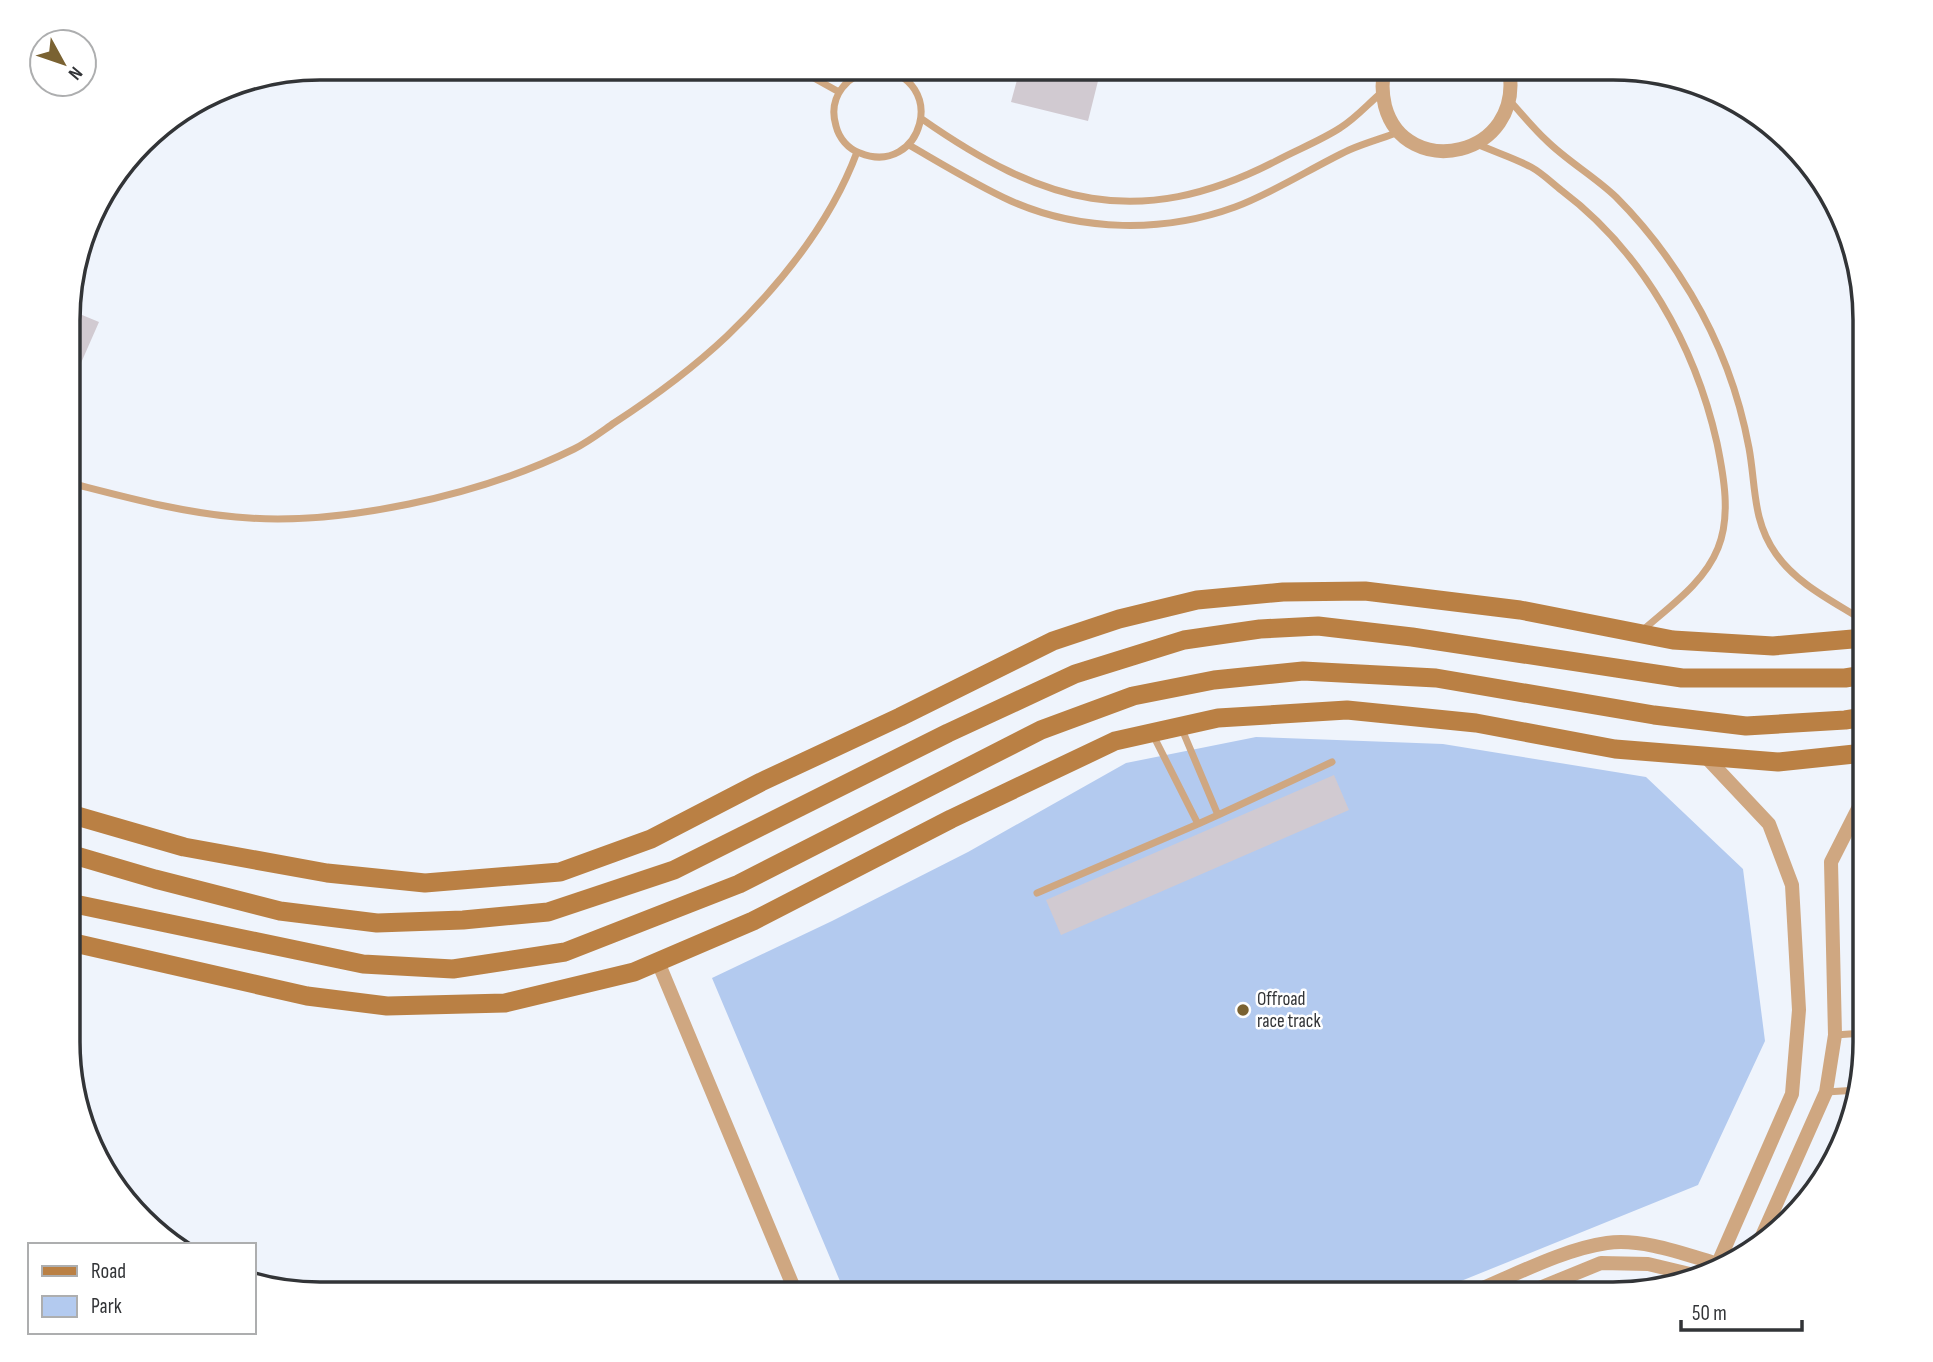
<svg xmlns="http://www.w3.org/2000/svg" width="1933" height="1362" font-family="'Sofia Sans Condensed',sans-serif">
<rect width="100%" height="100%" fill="#eff4fc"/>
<path fill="#b3caef" d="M1256 737 1443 744 1646 777 1743 869 1765 1041 1698 1185 1429 1294 845 1293 712 978 832 921 968 852 1126 763Z"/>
<path fill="#d1cad1" d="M1020 69H1101L1088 121 1011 102Z
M70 310 99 322 70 388Z
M1334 775 1349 810 1061 935 1046 900Z"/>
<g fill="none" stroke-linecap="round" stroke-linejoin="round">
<path stroke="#cfa781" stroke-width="7" d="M796 68 839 92
M876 68C848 74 827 96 836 126 839 138 848 149 860 153 921 178 952 79 877 68
M909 82 916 68
M1510 101C1522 114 1533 128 1546 140 1567 161 1594 176 1616 197 1645 226 1670 259 1691 294 1719 341 1739 394 1749 448 1756 486 1752 520 1776 554 1798 585 1833 601 1864 621
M922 119C1042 203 1137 232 1274 162 1296 150 1320 141 1340 128 1355 119 1368 104 1381 93
M1477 144C1495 152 1514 158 1531 167 1542 173 1551 182 1561 190 1642 251 1695 345 1717 443 1724 477 1731 516 1718 548 1704 583 1670 606 1643 630
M909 145C942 164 976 185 1011 201 1081 232 1164 233 1235 207 1275 192 1311 168 1349 150 1365 143 1383 138 1399 132
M70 483C125 497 179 512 236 517 340 527 481 495 574 449 588 442 601 432 614 423 654 397 692 369 727 336 780 285 831 222 857 152
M1181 727 1218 815 1198 824
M1218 815 1332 762
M1037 893 1198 824 1152 733
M1835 1035 1864 1033
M1826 1092 1858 1090"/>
<path stroke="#cfa781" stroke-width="14" d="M1385 69C1381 82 1382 93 1385 106 1405 181 1525 158 1509 69
M1705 756 1769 824 1792 885 1799 1010 1792 1094 1715 1270
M658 962 796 1293
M1762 1236 1826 1092 1835 1035 1831 862 1864 797
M1469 1294C1511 1277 1563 1249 1607 1243 1642 1238 1684 1254 1718 1264L1721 1268
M1525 1294 1601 1263 1648 1264 1694 1275"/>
<path stroke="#ba8044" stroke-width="19" d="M70 814 184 847 327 873 425 883 560 872 651 839 761 782 900 717 1053 641 1119 619 1197 600 1283 592 1365 591 1520 610 1673 640 1773 646 1864 638
M70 854 155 879 280 911 377 923 463 920 548 912 674 870 948 733 1075 674 1184 640 1260 629 1318 626 1412 637 1682 678H1845L1864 675
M70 903 363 964 453 969 565 952 739 884 1041 730 1133 696 1214 680 1303 671 1436 678 1654 715 1746 726 1845 720 1864 717
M70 942 307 996 387 1006 505 1003 634 972 753 921 951 819 1115 741 1218 718 1347 710 1476 723 1615 749 1778 762 1864 753"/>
</g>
<circle fill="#7a6232" stroke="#fff" stroke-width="2.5" cx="1243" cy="1010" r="7"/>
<g text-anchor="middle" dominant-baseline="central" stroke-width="5" stroke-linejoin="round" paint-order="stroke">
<g font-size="19" fill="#323437" stroke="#fff" text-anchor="start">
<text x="1257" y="999">Offroad<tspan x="1257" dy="22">race track</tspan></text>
</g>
</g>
<path d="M0 0H1933V1362H0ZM320 80H1613A240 240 0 0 1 1853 320V1042A240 240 0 0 1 1613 1282H320A240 240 0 0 1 80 1042V320A240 240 0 0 1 320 80Z" fill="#fff" fill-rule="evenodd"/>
<path fill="none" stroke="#323437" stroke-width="3.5" d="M320 80H1613A240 240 0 0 1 1853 320V1042A240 240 0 0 1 1613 1282H320A240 240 0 0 1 80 1042V320A240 240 0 0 1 320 80Z"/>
<rect x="28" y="1243" width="228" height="91" fill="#ffffff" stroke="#adaeaf" stroke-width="2"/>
<rect x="42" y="1266" width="35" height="10" fill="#ba8044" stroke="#adaeaf" stroke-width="2"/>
<text x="91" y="1278" font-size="21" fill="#323437">Road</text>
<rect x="42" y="1296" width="35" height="21" fill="#b3caef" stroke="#adaeaf" stroke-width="2"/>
<text x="91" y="1313" font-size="21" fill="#323437">Park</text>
<g transform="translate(63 63) rotate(130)"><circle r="33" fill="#ffffff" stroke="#adaeaf" stroke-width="2"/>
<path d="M0-5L12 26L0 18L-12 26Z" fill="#7a6232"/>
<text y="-10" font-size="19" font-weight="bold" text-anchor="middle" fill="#323437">N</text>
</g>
<path d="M1681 1320v10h121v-10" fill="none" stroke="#323437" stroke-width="3.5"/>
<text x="1692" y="1320" font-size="21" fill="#323437" stroke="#ffffff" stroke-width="5" paint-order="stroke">50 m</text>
</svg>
